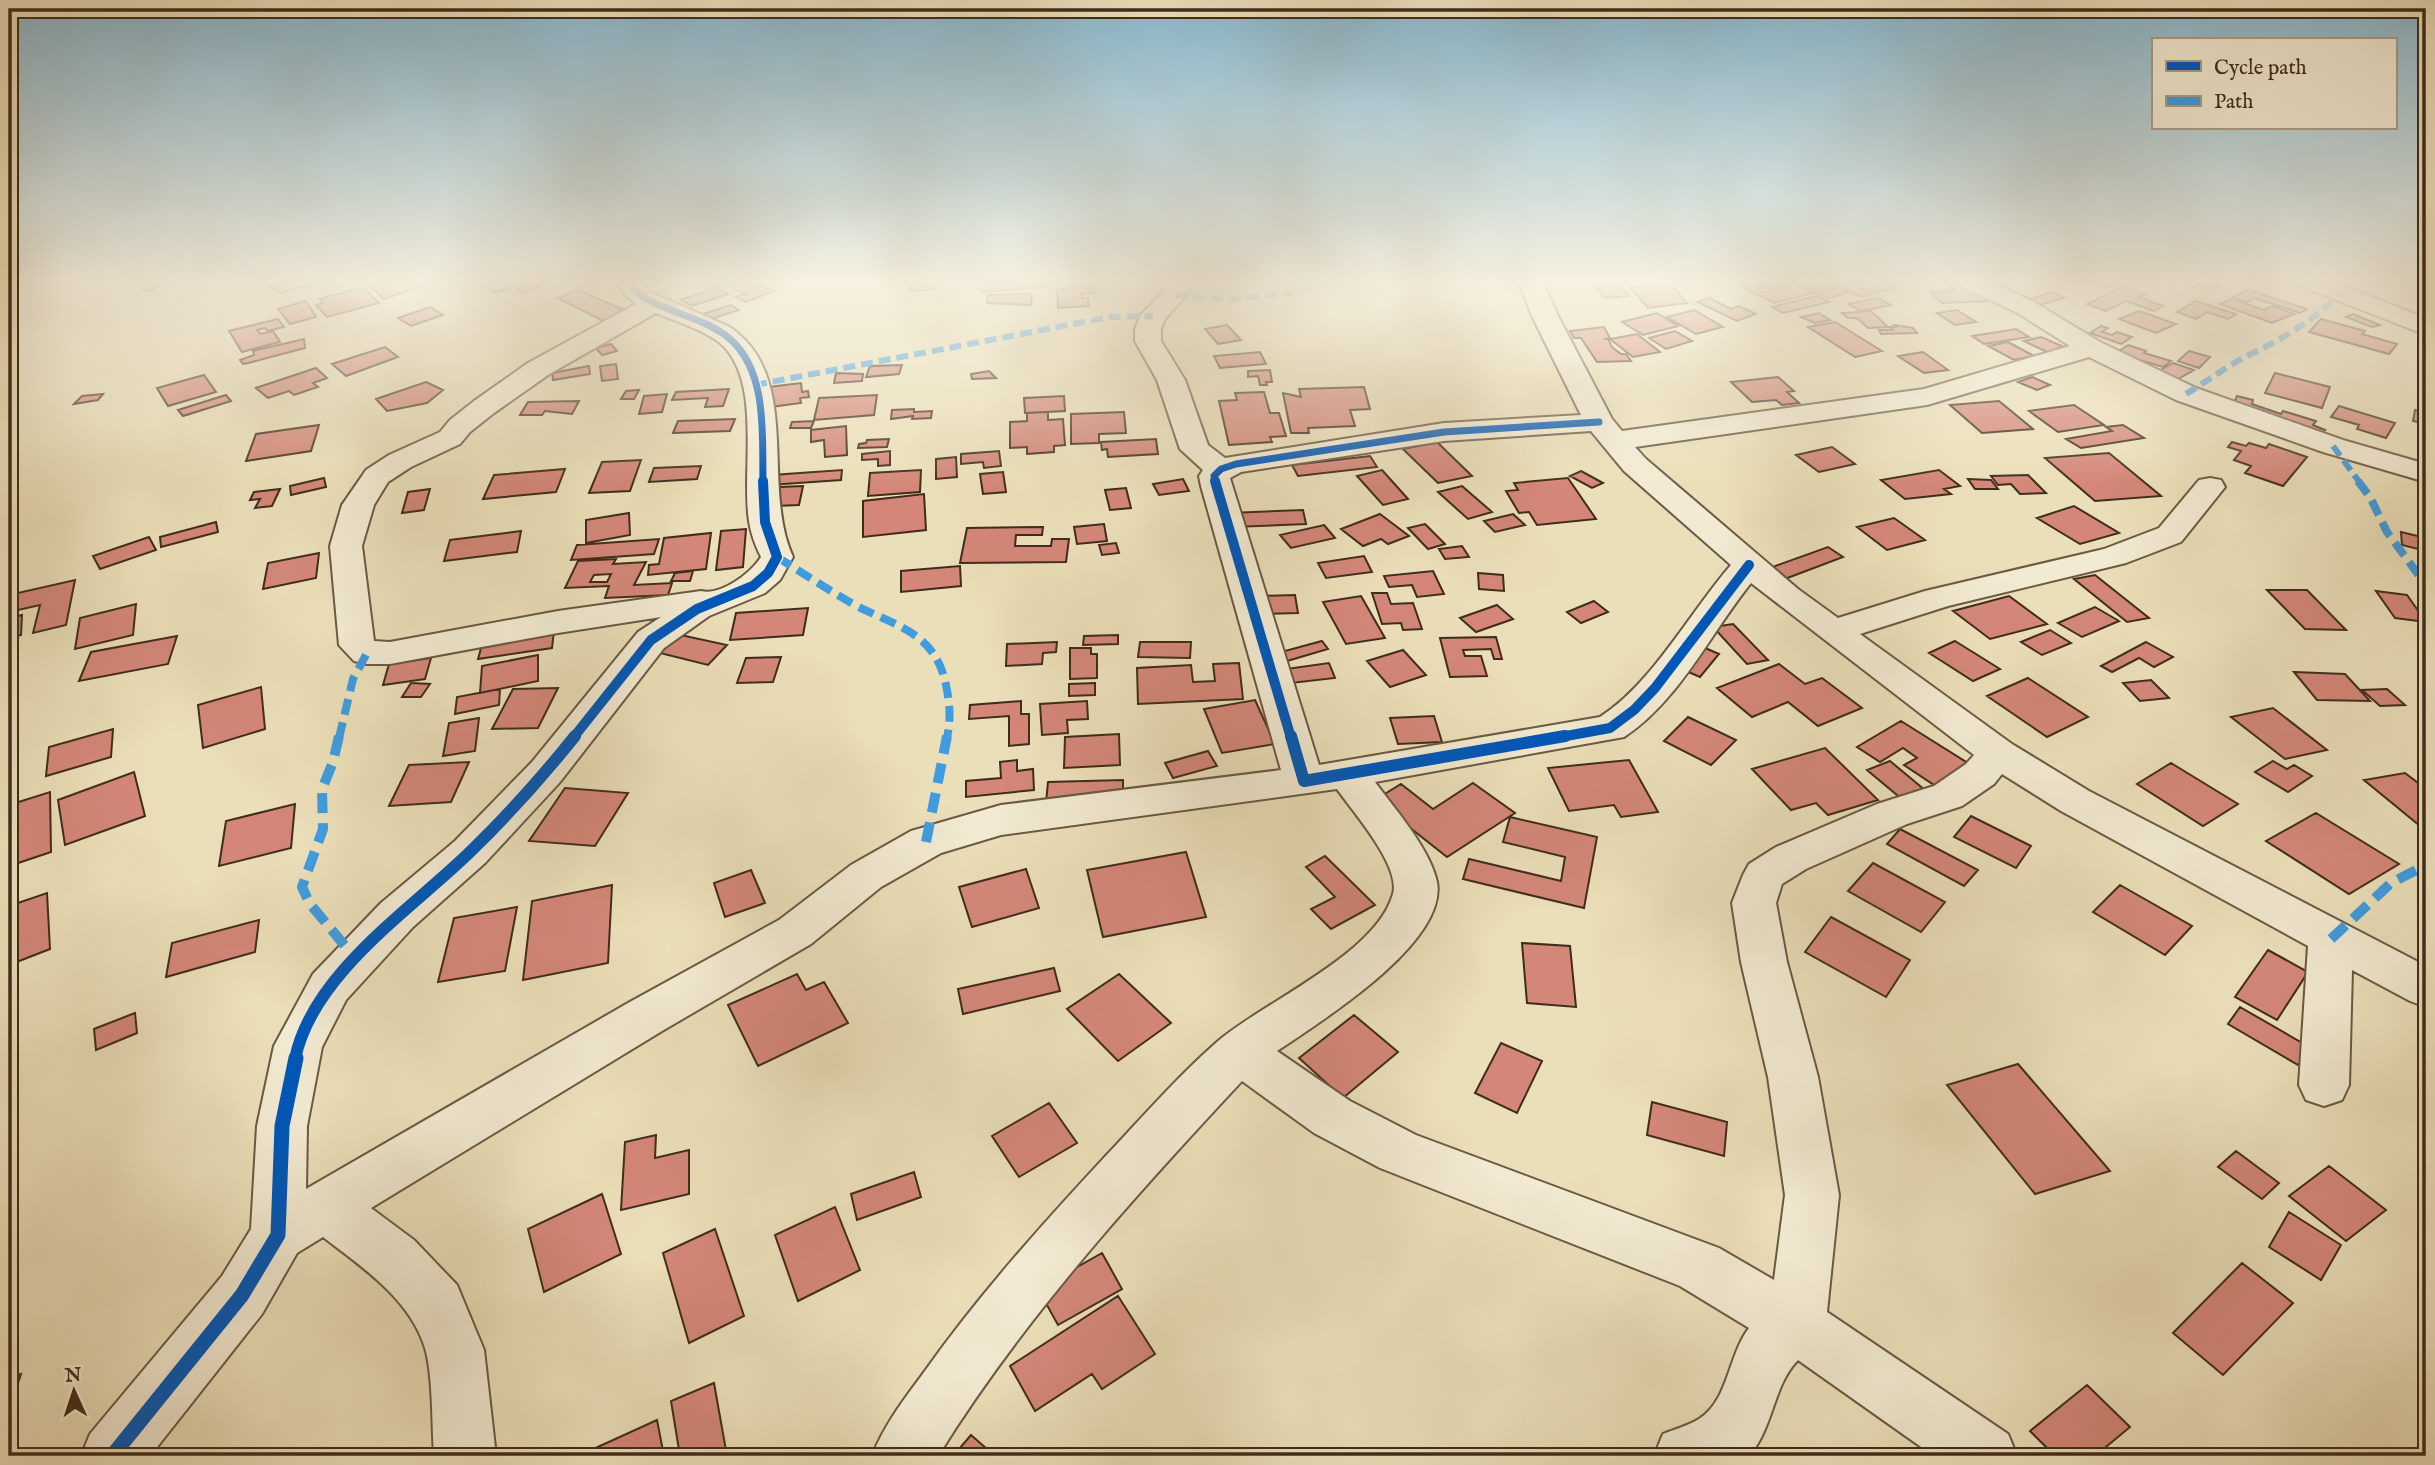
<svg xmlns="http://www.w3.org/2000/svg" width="2435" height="1465" font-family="'IM FELL English',serif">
<rect width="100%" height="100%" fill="#ebdfb9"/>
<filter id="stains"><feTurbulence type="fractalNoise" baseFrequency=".00286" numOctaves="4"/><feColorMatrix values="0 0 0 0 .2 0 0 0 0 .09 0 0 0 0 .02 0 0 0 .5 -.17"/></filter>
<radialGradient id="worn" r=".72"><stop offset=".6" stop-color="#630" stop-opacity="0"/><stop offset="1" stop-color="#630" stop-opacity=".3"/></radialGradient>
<path fill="#d48779" stroke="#402c1b" stroke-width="2" fill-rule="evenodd" d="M131 280H181L147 291Z
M277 280H325L281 293 271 288 270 282Z
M398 280H427L430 283 384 299 371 287Z
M477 280H511L519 286 494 293Z
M540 280H556L523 293 516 290Z
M569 280H599L602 282 581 288Z
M703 280H728L703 287 696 282Z
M742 280H749L774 291 746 302 736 297 745 294 727 285Z
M909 280H934L936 289 910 291Z
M1043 280 1046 287 982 292 981 284Z
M1766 280H1817L1828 284 1812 290 1795 282 1774 289 1759 282Z
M1834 280H1879L1895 287 1861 297 1833 284 1839 282Z
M1955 280 1995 301 1942 303 1930 292 1954 291 1944 283Z
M2085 280H2121L2126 282 2106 288Z
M2190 280H2210L2220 287 2203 288Z
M1754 283 1764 288 1758 290 1763 293 1795 284 1813 293 1774 303 1741 286Z
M1619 284 1629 296 1605 298 1595 285Z
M1671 285 1687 303 1648 308 1630 287Z
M1835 286 1848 292 1829 298 1816 292Z
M363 287 379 303 327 317 316 305 323 303 319 299Z
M716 287 728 294 692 306 681 300Z
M1094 287V293L1082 294V298H1088L1089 306 1058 308 1057 289Z
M2122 287 2145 294 2139 297 2163 306 2154 311 2126 301 2106 311 2087 304Z
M578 290 629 312 605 322 558 298Z
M2248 290 2307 309 2300 313 2255 298 2247 302 2232 297Z
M2051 292 2064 298 2036 306 2015 297 2022 295 2031 299Z
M1032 294 1031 305 987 303 988 295Z
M1817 296 1829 302 1783 313 1772 307Z
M1709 298 1731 309 1739 306 1756 314 1737 321 1697 302Z
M1878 298 1891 305 1861 311 1848 304Z
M2232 299 2264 310 2273 306 2294 314 2272 323 2220 304Z
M306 301 316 317 290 324 278 309Z
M2196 301 2236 314 2228 319 2207 312 2196 319 2177 312Z
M731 305 739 310 711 319 703 314Z
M430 307 443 315 411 326 398 318Z
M1694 310 1723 327 1696 334 1667 317Z
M1957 310 1976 322 1955 325 1937 313Z
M1871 311 1888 327 1868 328 1857 318H1848L1842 313Z
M2139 311 2176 324 2156 333 2119 319Z
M1657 313 1678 326 1643 335 1622 322Z
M1819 313 1830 320 1815 323 1801 317Z
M2353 314 2380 325 2372 327 2346 317Z
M278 319 284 327 267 331 265 328 257 330 260 334 273 331 280 342 242 352 229 331Z
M2321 319 2365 331 2362 334 2397 344 2389 354 2309 332Z
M1835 322 1882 351 1855 357 1808 327Z
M1227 325 1241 340 1218 344 1205 329Z
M1894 325 1913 328 1917 333 1881 334 1879 330H1893L1890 327H1896Z
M2101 326 2108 328 2102 332 2112 335 2117 332 2132 337 2121 344 2090 333Z
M1604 327 1610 338 1604 339H1608L1612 347 1621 354H1626L1631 361 1597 362 1581 338H1574L1570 331Z
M2016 329 2029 337 1984 344 1972 336Z
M1675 331 1692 341 1666 349 1649 338Z
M1637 334 1660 352 1633 357 1610 339Z
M2041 337 2064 347 2047 352 2024 341Z
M304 339 305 348 248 363 243 364 240 360 254 355 253 351Z
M2008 342 2034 356 2014 360 1988 346Z
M611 344 617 351 602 355 596 348Z
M2128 345 2146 351 2144 353 2171 361 2163 367 2116 353Z
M385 347 398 357 346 376 332 364Z
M2189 351 2210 357 2199 368 2178 361Z
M1260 352 1266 364 1220 368 1214 356Z
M1923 352 1948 370 1924 373 1898 356Z
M2173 363 2194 370 2178 379 2157 372Z
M616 364 618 379 602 381 600 366Z
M902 365 899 374 866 377 870 366Z
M589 366 590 374 553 380 552 373Z
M316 368 327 378 313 383 318 387 294 395 289 391 268 398 256 388Z
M1270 370 1272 382H1266L1267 385H1260L1258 376 1248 377V371Z
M989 371 996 378 972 379 971 374Z
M836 373 863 374 862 381 834 383Z
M2275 373 2330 387 2322 408 2265 393Z
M204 375 216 392 168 406 157 388Z
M1778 377 1794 391 1787 392 1799 403 1782 405 1776 400 1752 402 1731 382Z
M2032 377 2050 385 2037 390 2018 382Z
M426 382 443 390 427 403 387 411 376 399Z
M801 383 802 392 808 391 809 397 800 398 801 403 770 407 769 387Z
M1364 387 1370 409 1350 410 1355 426 1308 428 1309 433H1291L1283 393 1301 397 1299 389Z
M729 389 723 406 705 407 708 398 672 400 676 392Z
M639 390 634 399H621L626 391Z
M1264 392 1270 413H1279L1286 436 1270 437 1272 442 1229 445 1219 401 1237 400 1235 393Z
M103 394 98 400 74 404 82 396Z
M667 394 662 412 639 414 644 396Z
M226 395 231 401 183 416 178 410Z
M877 395 874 415 814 420 819 398Z
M1064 396 1065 411 1025 413 1024 398Z
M2237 396 2253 400 2252 404 2281 414 2283 411 2316 421 2313 425 2325 430 2315 437 2233 405Z
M579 401 572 414 545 411 542 415H520L528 402Z
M1999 401 2033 429 1982 433 1950 405Z
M2074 405 2104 425 2058 432 2029 411Z
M2339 406 2395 423 2386 438 2357 429 2359 425 2331 417Z
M914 409V412L932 411 931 418 912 419 913 416 891 419 892 410Z
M2415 410 2426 413V424L2413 421Z
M1048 412V420L1063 419 1065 445 1054 446V452L1027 454V447L1010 448V422L1027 421V413Z
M1124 412 1126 433 1099 434V443L1071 444V414Z
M735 419 730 431 673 433 678 421Z
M814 421 811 428H790L792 422Z
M319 425 311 451 246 461 256 434Z
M2123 425 2144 438 2081 448 2066 439 2112 431 2106 427Z
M846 426 847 455 825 457 824 440 811 442V430Z
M889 439 887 447 858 448 859 444 866 443 867 440Z
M1156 439 1158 454 1108 457 1107 449 1102 450 1101 442Z
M1437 442 1472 476 1438 483 1403 449Z
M2232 442 2246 446 2249 443 2266 448 2269 444 2307 457 2283 486 2245 473 2251 466 2234 460 2241 451 2228 447Z
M1832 447 1855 464 1819 472 1796 455Z
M890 451V465L878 466V459L862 460V454Z
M999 451 1001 466 984 468 983 462 961 464V454Z
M2109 453 2161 496 2095 501 2045 458Z
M1370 456 1377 467 1298 476 1292 465Z
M956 457 957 477 936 479V459Z
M641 460 630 491 589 493 602 462Z
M701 466 697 479 649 482 654 468Z
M565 469 556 492 483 499 494 475Z
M842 470 841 480 770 485 772 475Z
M921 470 920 492 868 496 870 473Z
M1382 470 1408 499 1383 505 1357 476Z
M1939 470 1960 486 1944 489 1951 494 1905 499 1881 480Z
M1581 471 1603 483 1592 488 1570 476Z
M1003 472 1006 492 983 494 980 474Z
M2028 475 2046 493 2020 494 2011 484 1998 485 1991 476Z
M324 478 326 487 291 495 290 486Z
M1568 478 1596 519 1537 525 1529 512 1519 513 1506 491 1518 490 1514 483Z
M1183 479 1189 491 1159 495 1153 484Z
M1968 479 1991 480 1998 489H1975Z
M803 486 799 505 775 506 779 487Z
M1462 486 1492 512 1468 519 1438 492Z
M1126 488 1131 508 1110 510 1105 490Z
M280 489 272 506 255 508 260 499 250 500 254 492Z
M430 489 424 510 402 513 408 492Z
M924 494 926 530 863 537V501Z
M2074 506 2119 533 2080 544 2037 518Z
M1303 510 1306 524 1232 527 1230 513Z
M629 513 630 535 586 543V520Z
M1380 514 1409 536 1388 544 1381 539 1363 546 1341 529Z
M1513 514 1525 525 1495 532 1484 521Z
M1894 518 1925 540 1887 550 1857 527Z
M216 522 218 532 161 547 160 537Z
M1104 524 1107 541 1077 544 1074 527Z
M1425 524 1445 544 1428 549 1408 528Z
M1324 525 1335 538 1291 548 1280 535Z
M1043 527 1042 535H1016L1015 546H1051L1052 539H1069L1066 562 960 563 967 528Z
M746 529 743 567 716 570 721 531Z
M521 531 517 552 444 561 450 540Z
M2401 532 2426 538V551L2402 545Z
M711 533 706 569 648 575 649 565 659 564 664 538Z
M149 537 156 550 100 569 93 556Z
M659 539 654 554 571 560 577 545Z
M1116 543 1119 553 1102 555 1099 545Z
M1462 546 1469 557 1445 559 1439 549Z
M1828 547 1843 557 1782 580 1767 569Z
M319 553 316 578 263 589 268 563Z
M1364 556 1372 572 1326 578 1318 563Z
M616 559 613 564 646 562 634 585 672 583 668 595 605 598 609 586 565 588 578 561ZM611 574 607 582H590L594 575Z
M960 566 961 586 901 592V571Z
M693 571 690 581H671L675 573Z
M1433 571 1444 594 1417 597 1412 585 1389 587 1384 576Z
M1478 573 1503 575 1504 591 1479 589Z
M2095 575 2149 618 2127 622 2074 579Z
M75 580 66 625 33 633 40 605 9 612V595Z
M2267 590H2307L2346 630 2305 629Z
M2376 591 2407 595 2426 622 2395 618Z
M1372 593H1387L1391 604 1413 603 1422 629 1403 630 1401 623 1382 624Z
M1295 595 1298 613 1260 614 1257 596Z
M1361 596 1385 638 1346 644 1323 602Z
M2009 596 2047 624 1990 639 1953 611Z
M1594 601 1608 612 1581 623 1567 612Z
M136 604 133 635 75 649 80 618Z
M1497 605 1513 619 1476 632 1460 618Z
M2095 607 2119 621 2082 637 2058 623Z
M808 608 803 635 730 640 736 613Z
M22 615 21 635 9 638V619Z
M1733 624 1768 660 1747 664 1713 627Z
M2050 630 2071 643 2042 655 2021 642Z
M554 631 552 648 478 659 483 641Z
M676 634 727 645 708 665 656 652Z
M1118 635V644L1083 645 1084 636Z
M177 636 168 664 79 681 91 652Z
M1496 637 1502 659H1494L1491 649 1463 650 1465 656H1481L1487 676 1450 677 1440 638Z
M1322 641 1328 649 1287 661 1281 652Z
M1955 641 2000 669 1973 681 1929 653Z
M1057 642 1056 652 1043 653 1042 664 1006 666 1007 644Z
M1140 642H1191L1190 658 1138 657Z
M2146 642 2173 657 2154 667 2139 658 2112 672 2101 666Z
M1698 645 1719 654 1700 677 1679 668Z
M1070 648H1091V654H1097V678L1070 679Z
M1403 650 1426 675 1390 687 1367 661Z
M538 655V681L480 693 482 666Z
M781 657 773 682 737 683 746 658Z
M431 658 425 679 383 685 389 664Z
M1239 663 1243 699 1138 704 1137 668 1191 665 1193 682 1215 681 1213 664Z
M1329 663 1335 678 1291 683 1286 669Z
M1779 664 1805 684 1822 678 1862 708 1818 726 1788 702 1752 717 1717 688Z
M2294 672 2345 674 2370 701 2317 700Z
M2028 678 2088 717 2047 737 1987 696Z
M2151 680 2169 698 2140 701 2123 683Z
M411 683 430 684 421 697H402Z
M1095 683V695L1069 696V684Z
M261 687 265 729 203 748 198 705Z
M558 688 538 728 492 729 513 689Z
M500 689 499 705 455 714 457 697Z
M2387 689 2405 705 2380 706 2362 690Z
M1255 700 1275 744 1222 753 1204 709Z
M1021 701V714H1029V744L1009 746V716L969 719 970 705Z
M1087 701 1088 719 1067 720 1068 733 1042 735 1040 704Z
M2273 708 2327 750 2285 759 2231 717Z
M1434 716 1442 742 1398 744 1390 718Z
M1688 717 1736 740 1711 765 1664 741Z
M479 718 475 751 443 756 449 723Z
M1901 721 1971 765 1937 787 1904 765 1917 758 1903 748 1880 762 1857 747Z
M113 729 111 757 46 776 49 747Z
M1119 734 1120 765 1064 768 1065 737Z
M1825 748 1878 800 1828 815 1816 803 1791 810 1752 769Z
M1208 751 1217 766 1173 778 1165 763Z
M1017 760V771L1033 769 1034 790 966 797V781L1001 778 1000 762Z
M1629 760 1658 812 1621 817 1614 805 1569 811 1548 768Z
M1890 761 1926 791 1903 800 1867 770Z
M2273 761 2287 769 2294 765 2312 776 2288 792 2255 772Z
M469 762 451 802 389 806 409 765Z
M2171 763 2238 804 2203 826 2137 784Z
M134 772 145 816 65 845 58 800Z
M2405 773 2426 789V825L2420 826 2364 780Z
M1123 780V800L1046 803 1048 782Z
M1473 783 1515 813 1447 857 1375 800 1401 784 1433 809Z
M565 788 628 793 595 846 529 841Z
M50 792 51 852 18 863V819L9 822V805Z
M295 804 291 848 219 866 226 821Z
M2316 813 2399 864 2349 894 2266 841Z
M1971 816 2031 846 2016 868 1954 837Z
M1510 817 1597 837 1584 908 1463 879 1469 859 1561 881 1565 857 1503 842Z
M1900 829 1978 870 1964 886 1887 844Z
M1186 852 1206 917 1103 937 1087 870Z
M1325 856 1375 905 1331 929 1311 909 1335 897 1306 867Z
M1873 863 1945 902 1921 932 1848 891Z
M1026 869 1039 908 972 927 959 887Z
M751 870 765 903 725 917 714 883Z
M612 885 608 963 523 980 532 901Z
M2120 885 2192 926 2165 955 2093 912Z
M47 893 50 949 9 965V906Z
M517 907 505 971 438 982 454 918Z
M1831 917 1910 960 1886 997 1805 952Z
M259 920 255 952 166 977 172 943Z
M1522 943 1570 946 1576 1007 1527 1003Z
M2268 950 2308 972 2277 1020 2235 997Z
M1054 968 1060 991 963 1014 958 989Z
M797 974 806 990 824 982 848 1023 758 1066 728 1005Z
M1119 974 1171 1023 1118 1061 1067 1009Z
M2240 1007 2311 1048 2298 1065 2228 1024Z
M135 1013 137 1033 96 1050 94 1029Z
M1354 1015 1398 1052 1343 1098 1299 1058Z
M1501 1043 1542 1061 1517 1113 1475 1093Z
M2018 1064 2110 1171 2035 1194 1947 1085Z
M1652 1102 1727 1122 1724 1156 1647 1135Z
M1049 1103 1077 1143 1019 1177 992 1136Z
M656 1135 655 1158 689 1150V1194L621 1210 625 1142Z
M2236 1151 2279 1183 2262 1199 2218 1167Z
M2329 1166 2386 1210 2346 1241 2289 1196Z
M914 1172 921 1197 857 1220 851 1194Z
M602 1194 621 1254 544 1292 528 1229Z
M9 1199 16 1273 9 1277Z
M835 1207 860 1270 798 1301 775 1235Z
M2289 1212 2341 1245 2321 1280 2269 1247Z
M715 1229 744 1316 689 1343 663 1253Z
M1102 1253 1122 1289 1058 1325 1038 1289Z
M2242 1263 2293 1303 2223 1375 2173 1333Z
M1118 1296 1155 1354 1102 1389 1092 1374 1035 1411 1010 1366Z
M21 1374 9 1411V1377Z
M714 1383 727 1456H680L671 1401Z
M2087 1385 2130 1427 2095 1456H2055L2030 1431Z
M657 1420 664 1456H578Z
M971 1435 995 1456H953Z"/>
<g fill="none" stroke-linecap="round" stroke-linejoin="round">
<g stroke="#6b5942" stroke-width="4">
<path id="minor" d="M617 280H641L650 292 728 326C804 375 760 486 793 557L780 580 765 593 709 616 664 648 560 782 485 863 413 927 346 1000 322 1047 307 1126 306 1189 628 1003 779 920 851 865 911 831 1001 805 1281 770 1201 486 1199 476 1203 470 1180 449 1157 380 1135 341V329L1140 316 1164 291 1162 280H1186L1189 292 1165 319 1161 329V341L1185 380 1208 445 1225 458 1444 423 1581 415 1532 316 1518 280H1542L1558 316 1612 419 1622 431 1924 389 2070 346 2016 312 1958 285 1955 280H1986L2034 302 2100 342 2196 388 2343 440 2426 464V482L2323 452 2176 400 2089 357 1927 405 1635 447 1646 459 1798 589 1838 618 1925 591 2104 549 2159 528 2199 480 2210 478 2221 480 2225 487 2181 542 2126 563 1948 606 1860 634 2012 744 2089 791 2426 966V1007L2410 1001 2352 970 2349 1085 2342 1100 2324 1106 2306 1100 2299 1085 2308 946 2061 811 2002 774 1994 784 1962 806 1907 824 1806 869 1782 884 1776 903 1787 962 1818 1077 1839 1195 1827 1312 2008 1434 2017 1456H1934L1798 1360C1773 1385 1774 1427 1749 1456H1654L1663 1434C1675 1429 1688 1426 1699 1419 1729 1400 1728 1355 1749 1328L1680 1286 1380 1168 1314 1133 1242 1081C1133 1198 1023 1319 938 1456H872C884 1425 905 1398 925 1371 978 1296 1040 1227 1102 1160 1140 1120 1176 1078 1217 1042 1263 1002 1376 955 1393 894 1401 866 1353 812 1337 789L1001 835 941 853 881 887 811 944 662 1031 371 1208 414 1240 457 1285 484 1350 496 1456H434C432 1426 433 1374 425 1348 410 1299 362 1267 323 1237L297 1253 262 1314 150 1456H81L90 1434 222 1276 251 1229 257 1126 274 1046 313 974 381 903 455 841 532 762 638 632 661 617 558 633 390 664H367L354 661 339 645 330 546 342 505 362 476 366 470 389 455 440 432 450 420 474 401 528 363 636 304 624 294ZM656 313C677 322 702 329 720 343 763 380 741 470 749 521 751 534 755 545 761 557 751 573 721 596 701 591L558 611 390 642 374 641 362 546 374 505 388 482 411 467 460 444 470 432 494 413 548 375ZM1591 431 1624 471 1731 565C1690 612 1652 684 1600 717L1319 765 1230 478 1241 472 1444 441ZM1751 583 1974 755 1966 764 1934 786 1877 804 1776 847 1749 864 1743 875 1732 903 1741 962 1768 1077 1785 1195 1774 1280 1719 1248 1416 1135 1350 1101 1277 1051C1320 1022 1448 943 1437 882 1430 849 1395 809 1375 782L1624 737C1679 701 1710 634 1751 583Z
M2295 280H2328L2426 318V335L2298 285Z"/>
</g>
<use href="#minor" fill="#f2ead2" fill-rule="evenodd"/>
<path stroke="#3f9cdf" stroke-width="6" stroke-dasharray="12 6" stroke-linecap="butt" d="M1175 295 1233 299 1288 293 1348 280
M755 385 1110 317 1153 316
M2186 394C2209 380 2231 363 2255 352 2286 337 2315 319 2339 294
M2333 446 2360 483"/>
<path stroke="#3f9cdf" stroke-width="8" stroke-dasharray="16 8" stroke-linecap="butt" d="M2358 481 2370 497 2387 532 2426 585
M777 557C803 573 828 590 855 605 897 627 935 632 946 685 950 705 951 718 947 738
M339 738 353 679 367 653"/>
<path stroke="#3f9cdf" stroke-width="10" stroke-dasharray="20 10" stroke-linecap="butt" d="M339 736 333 762 322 789 323 829 302 887 310 904 356 959
M926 842 947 736
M2331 939 2391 883 2426 865"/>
<g stroke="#f2ead2" stroke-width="10">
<path id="cycleway-far3" d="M629 280C637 298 654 303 671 310 691 318 714 325 730 339 768 372 762 436 763 483
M1215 483 1214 476 1221 469 1236 464 1444 432 1599 422"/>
</g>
<g stroke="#f2ead2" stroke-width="13">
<path id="cycleway-far2" d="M1215 481 1291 738
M573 738 651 640 697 609 753 586 768 573 777 557 765 522 763 481
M1555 738 1610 728 1634 710 1655 688 1749 565"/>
</g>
<g stroke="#f2ead2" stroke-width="17">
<path id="cycleway-far1" d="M1291 736 1304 781 1565 736
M295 1059C312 974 413 908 471 851 508 815 543 776 575 736"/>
</g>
<g stroke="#f2ead2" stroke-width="19">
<path id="cycleway" d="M112 1456 242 1295 278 1235 282 1126 296 1058"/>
</g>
<use href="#cycleway-far3" stroke="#0057b8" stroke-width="7"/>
<use href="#cycleway-far2" stroke="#0057b8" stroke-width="10"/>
<use href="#cycleway-far1" stroke="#0057b8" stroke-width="12"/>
<use href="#cycleway" stroke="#0057b8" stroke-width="15"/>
</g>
<linearGradient id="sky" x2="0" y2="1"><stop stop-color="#88b8cf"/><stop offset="0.58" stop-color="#f6f1e0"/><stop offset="1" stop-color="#f6f1e0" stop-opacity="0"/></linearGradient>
<rect width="2435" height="485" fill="url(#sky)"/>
<rect width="2435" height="1465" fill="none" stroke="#ebdfb9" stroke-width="35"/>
<rect x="10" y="10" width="2414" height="1444" fill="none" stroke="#402c1b" stroke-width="3.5"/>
<rect x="18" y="18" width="2400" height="1430" fill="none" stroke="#402c1b" stroke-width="2"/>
<rect x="2152" y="38" width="245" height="91" fill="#f2ead2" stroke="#ab9e89" stroke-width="2"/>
<rect x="2166" y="61" width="35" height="10" fill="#0057b8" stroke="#ab9e89" stroke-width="2"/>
<text x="2214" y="74" font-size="21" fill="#402c1b">Cycle path</text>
<rect x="2166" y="96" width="35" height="10" fill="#3f9cdf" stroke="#ab9e89" stroke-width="2"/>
<text x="2214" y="108" font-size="21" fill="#402c1b">Path</text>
<g transform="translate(74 1391) rotate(357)" stroke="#f2ead2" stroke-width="5" paint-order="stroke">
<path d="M0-5L12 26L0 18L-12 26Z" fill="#402c1b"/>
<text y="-10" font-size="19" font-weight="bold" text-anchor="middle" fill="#402c1b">N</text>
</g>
<rect width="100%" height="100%" filter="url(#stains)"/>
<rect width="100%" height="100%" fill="url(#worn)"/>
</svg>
